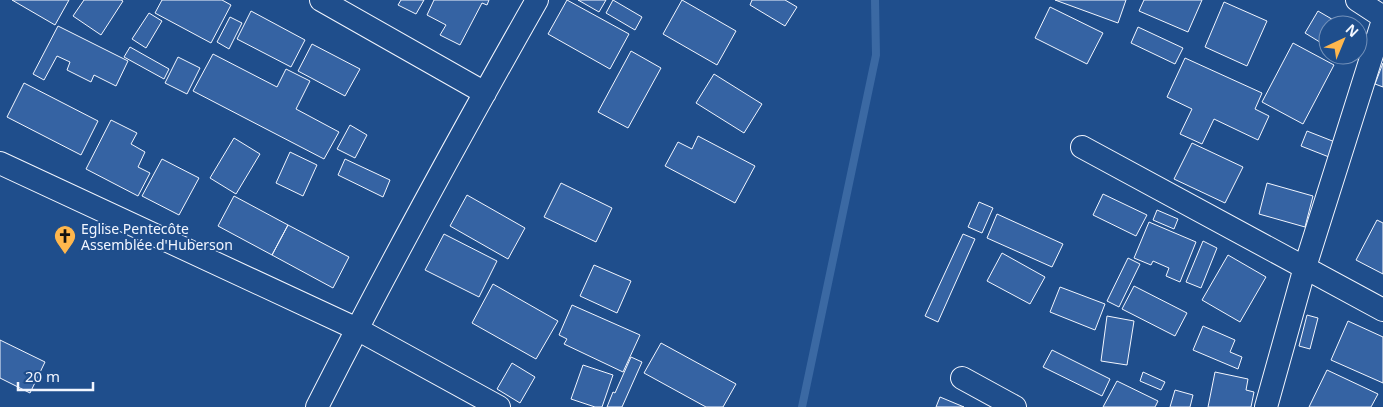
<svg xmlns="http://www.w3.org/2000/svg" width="1383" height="407" font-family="'Noto Sans',sans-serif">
<rect width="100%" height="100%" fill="#1f4e8c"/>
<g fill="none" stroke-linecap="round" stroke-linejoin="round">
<path stroke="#3b69a3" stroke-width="8" d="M802 407 876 55 875 0"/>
</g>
<path fill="#3563a3" stroke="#f2f6ff" d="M12 0H69L55 25Z
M84 0H121L123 1 101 35 73 16Z
M162 0H222L231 5 211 43 155 13Z
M401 0H424L416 14 398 5Z
M434 0H489L487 5 482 3 460 45 440 35 446 25 427 15Z
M567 0 629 34 610 69 548 34Z
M578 0H606L599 12Z
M613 0 642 17 635 30 606 13Z
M682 0 736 31 717 65 663 34Z
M752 0H785L797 7 785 26 750 5Z
M1055 0H1126L1118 23Z
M1144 0H1202L1188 32 1139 11Z
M1224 2 1267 21 1247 66 1205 47Z
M1050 7 1103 33 1087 64 1035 38Z
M251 11 305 40 291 67 237 39Z
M1318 11 1342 25H1328V47L1305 33Z
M149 13 162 21 146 48 132 39Z
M230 17 242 23 229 49 217 42Z
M58 26 128 61 116 86 94 75 91 82 67 70 70 62 57 56 44 80 33 74Z
M1138 27 1183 48 1175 64 1131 43Z
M1293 43 1334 65 1303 124 1262 102Z
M312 44 360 69 345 96 298 71Z
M130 47 169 69 164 79 124 57Z
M631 51 661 68 628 128 598 112Z
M213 54 277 87 286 69 310 81 296 109 339 132 324 159 193 91Z
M178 57 200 68 187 94 165 83Z
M1185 58 1262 93 1255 109 1269 116 1258 140 1214 119 1202 144 1180 134 1192 109 1167 97Z
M1383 63V87L1375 84Z
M714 74 762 104 744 133 696 103Z
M24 83 98 121 81 155 7 117Z
M111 120 137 133 131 144 145 152 138 167 150 173 138 196 86 169Z
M350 125 367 135 355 158 337 149Z
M1307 131 1335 142 1329 157 1301 146Z
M698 136 755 166 735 203 665 166 678 142 692 149Z
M234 138 260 154 236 194 210 178Z
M1192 143 1243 167 1225 203 1174 179Z
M290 152 317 165 303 196 276 183Z
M162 159 199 178 179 215 142 196Z
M345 159 390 180 383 197 338 175Z
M561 183 612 208 596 242 544 217Z
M1267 183 1313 196 1305 227 1259 214Z
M1103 194 1147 215 1136 236 1093 215Z
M467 195 525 228 508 259 450 226Z
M234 196 288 225 272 255 218 226Z
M979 202 993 208 982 233 968 227Z
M1157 210 1178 219 1174 229 1153 220Z
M997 214 1063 244 1052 267 987 238Z
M1377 220 1383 223V274L1356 260Z
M1149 222 1196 242 1180 282 1166 276 1169 268 1153 261 1151 265 1134 258Z
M288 225 349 257 333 288 272 255Z
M444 234 497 261 479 297 425 270Z
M963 234 975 239 938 322 925 316Z
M1203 241 1217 248 1201 288 1186 282Z
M1002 253 1045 277 1030 304 987 281Z
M1228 255 1266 277 1240 322 1202 300Z
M1128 258 1140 264 1119 307 1107 301Z
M594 265 631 281 617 313 580 296Z
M493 284 558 321 536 359 472 323Z
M1134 286 1187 313 1175 336 1122 309Z
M1060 287 1105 304 1095 330 1050 312Z
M572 305 640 335 623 372 564 344 567 339 559 335Z
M1307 315 1318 318 1310 349 1299 346Z
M1107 316 1134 321 1127 365 1101 361Z
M1348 321 1383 337V383L1331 360Z
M1203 326 1235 340 1230 352 1242 357 1238 369 1193 350Z
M0 340 45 362 30 393 0 378Z
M661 343 736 384 723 407H706L644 373Z
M1052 350 1110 379 1102 396 1043 367Z
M631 357 642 362 622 407H607L613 392 615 393Z
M512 363 535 377 520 403 497 389Z
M583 365 613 375 602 407H595L571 399Z
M1327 370 1378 394 1371 407H1309Z
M1143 372 1165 382 1161 390 1140 381Z
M1215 372 1248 379 1246 390 1254 392 1251 407H1208Z
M1117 381 1158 401 1155 407H1103Z
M1175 390 1193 395 1190 407H1170Z
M940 397 964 407H936Z"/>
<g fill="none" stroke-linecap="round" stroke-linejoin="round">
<g stroke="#f2f6ff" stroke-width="24">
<path id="street" d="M321 0 485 93
M1357 0 1383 17
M1082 147 1383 310
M0 163 357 329 499 407
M962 378 1015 407
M317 407C387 269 461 134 537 0
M1266 407 1305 267 1383 20"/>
</g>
<use href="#street" stroke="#1f4e8c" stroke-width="22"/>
</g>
<defs>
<g id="church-pin" transform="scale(1.125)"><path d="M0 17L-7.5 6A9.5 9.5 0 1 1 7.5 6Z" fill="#ffb74d" stroke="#1f4e8c"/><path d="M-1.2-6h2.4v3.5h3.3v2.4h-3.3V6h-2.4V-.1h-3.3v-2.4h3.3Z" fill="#111"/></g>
</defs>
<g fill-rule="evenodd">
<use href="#church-pin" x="65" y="236"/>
</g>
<g text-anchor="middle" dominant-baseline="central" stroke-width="4" stroke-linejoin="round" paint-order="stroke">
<g font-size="14" fill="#f2f6ff" stroke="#1f4e8c" text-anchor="start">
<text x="81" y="228">Eglise Pentecôte<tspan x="81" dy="16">Assemblée d'Huberson</tspan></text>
</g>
</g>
<g transform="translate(1343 40) rotate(44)"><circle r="24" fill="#1f4e8c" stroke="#7391ba"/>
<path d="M0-4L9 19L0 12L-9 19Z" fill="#ffb74d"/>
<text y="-8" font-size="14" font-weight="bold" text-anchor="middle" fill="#f2f6ff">N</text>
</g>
<path d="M18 382v8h75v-8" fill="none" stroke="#f2f6ff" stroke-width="2.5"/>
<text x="25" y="382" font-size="15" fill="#f2f6ff" stroke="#1f4e8c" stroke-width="4" paint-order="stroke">20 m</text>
</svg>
